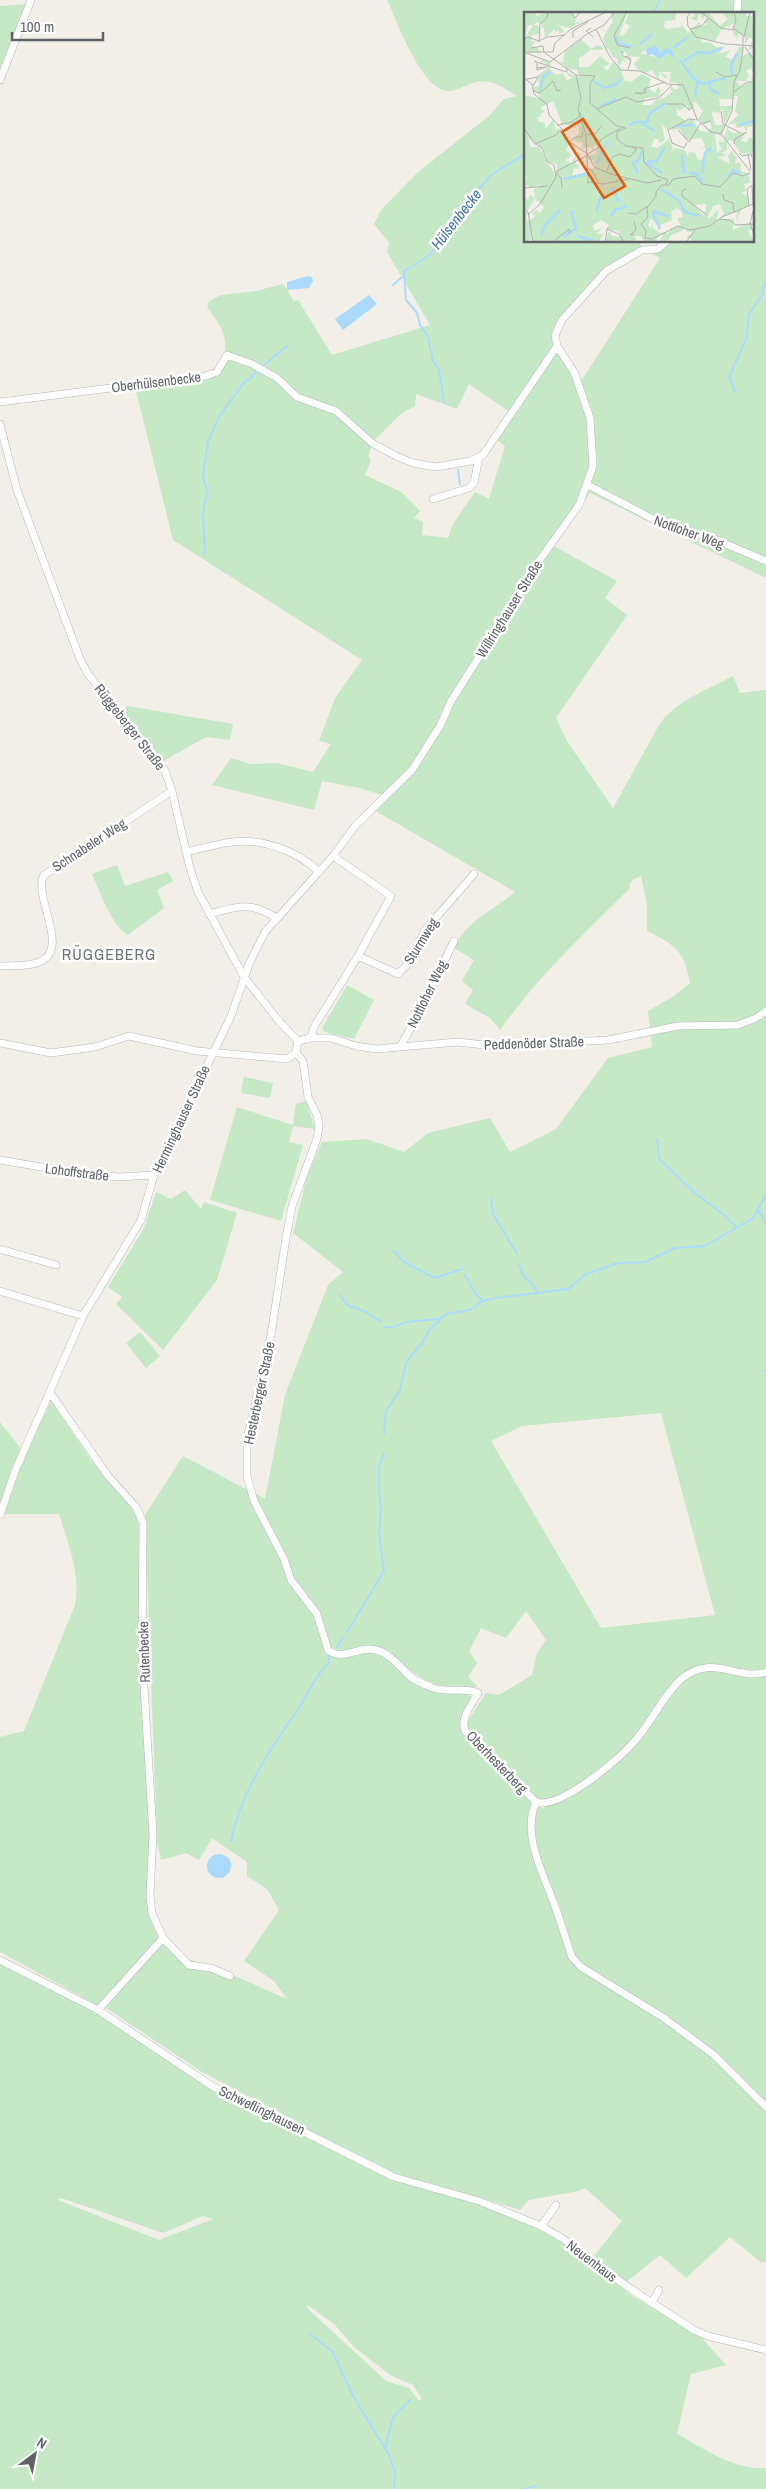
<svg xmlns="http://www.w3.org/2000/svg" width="766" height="2489" font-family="'Archivo Narrow',sans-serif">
<rect width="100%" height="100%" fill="#f1efe8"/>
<path fill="#c5e8c5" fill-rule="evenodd" d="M387 0H766V578L590 493 552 545 617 581 605 598 627 615 556 718 567 741 613 808 659 725C675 701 707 690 733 676L740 693 766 690V1668C745 1682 711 1651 680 1680 660 1698 649 1723 632 1743 624 1753 577 1790 566 1795 557 1799 547 1803 537 1801L467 1730 468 1721 486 1693 499 1695 532 1675 537 1653 546 1640 526 1611 506 1638 481 1628 469 1651 477 1663 468 1677 478 1687C464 1687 445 1689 432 1683 409 1674 395 1653 370 1647 356 1643 345 1657 330 1648L326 1641 319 1611 293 1579 280 1545 283 1567 291 1583 316 1615 325 1649C345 1664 350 1648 368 1651 391 1654 403 1676 423 1686 428 1688 433 1691 438 1692 449 1693 462 1689 471 1696 472 1710 457 1716 462 1732L543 1809C550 1803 559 1802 567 1798 584 1789 620 1759 633 1745 654 1721 668 1679 701 1670 721 1664 746 1676 766 1674V2261L762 2263 730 2237 686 2278 660 2255 626 2282 593 2257 622 2221 585 2188 579 2191 529 2200 520 2210 465 2193 463 2198 526 2223 561 2242 631 2295 701 2337 726 2365 691 2374 677 2434C705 2449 733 2470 766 2468V2489H0V1957L102 2010 211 2082 296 2125 298 2122 202 2072 106 2008 166 1936 188 1959 217 1968 287 1999 274 1981 244 1961 279 1910 267 1889 247 1876V1862L212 1838 199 1860 186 1853 161 1860 157 1842 145 1515 183 1456 265 1499 285 1395 328 1285 343 1272 293 1233 307 1177 322 1142 367 1139 404 1152 428 1133 490 1118 510 1152 556 1129 608 1058 652 1047 648 1011 674 996 690 983C684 951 676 945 647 931V904L641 876 634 879 629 884 630 888C584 934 537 977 500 1030L490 1018 465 1004 473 990 462 981 474 960 454 948C467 920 493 911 515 892L374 810 386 796 359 788 322 781 314 810 212 785 231 758 251 764 277 763 313 772 331 744 319 741 335 698 362 660 173 540 135 387 216 376 230 353 225 351C227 332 218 322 207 307L209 301 221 295 256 291 283 284 294 301 298 300 332 355 430 325 387 252 389 243 374 224 381 210 418 172 489 116 504 99 517 96C502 87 489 77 472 83 465 86 457 90 450 91 422 93 397 21 387 0ZM525 14H752V241H665L657 248 643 250 639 241H525ZM641 249 660 258 578 386C572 372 560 359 555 345 549 325 591 279 607 268 618 261 630 255 641 249ZM469 384 510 412 493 437 505 446 489 499 475 492 453 524 448 538 422 535 423 522 414 518 420 511 401 492 365 475 371 461 368 456 373 441 401 414 415 406 416 394 457 409ZM661 1413 715 1615 601 1628 491 1441 522 1426ZM61 2198 163 2233 203 2216 213 2219 159 2240 58 2200ZM309 2306 334 2324 354 2347 390 2375 413 2385 422 2399 419 2401 409 2388 386 2381 306 2307Z
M27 4 0 73V6Z
M127 706 233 724 230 740 206 737 162 762 121 710Z
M117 865 125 886 168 872 173 881 157 890 164 908 128 935C113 928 99 890 92 874Z
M347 985 374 1000 354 1039 325 1032 322 1028Z
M244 1077 273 1083 270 1098 241 1093Z
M306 1101 315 1129 293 1126 289 1142 303 1145 281 1221 210 1200 237 1107 293 1125 296 1104Z
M185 1190 201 1209 204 1202 237 1213 217 1280 163 1350 116 1304 122 1297 108 1287 144 1228 156 1192 171 1199Z
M140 1332 160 1356 146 1368 126 1343Z
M51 1401 91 1460 137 1515 139 1522C141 1619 144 1715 149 1811 152 1852 144 1897 165 1934L101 2004 97 2005 0 1952V1737L24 1731 75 1605C81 1574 68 1543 59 1514H3L26 1453Z
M0 1422 22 1450 0 1502Z"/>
<path fill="#aadaff" d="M307 276 312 277 313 281 309 288 287 290V282Z
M369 295 377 304 343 330 335 319Z
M207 1866a12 12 0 1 1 24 0a12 12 0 1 1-24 0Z"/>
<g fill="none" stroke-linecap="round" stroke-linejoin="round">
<path stroke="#aadaff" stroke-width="2" d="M653 14 660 0
M393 285 402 277
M264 365 287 346
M735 391 729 377 746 339 749 314 761 296 766 281
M444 403 439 370 433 361 428 337 420 325 417 313 406 300 404 271 427 257 440 244 457 217 460 215 461 210 491 175 525 154
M458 470 460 484
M205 554 203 515 207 490 203 477 208 441 220 415 243 384 257 372
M657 1139 659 1159 695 1193 724 1215 736 1227
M491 1199 493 1214 517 1254
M759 1211 766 1224
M393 1250 404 1262 435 1278 462 1269
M519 1264 523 1275 537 1290
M465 1275 475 1293 483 1301
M340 1295 347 1305 366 1312 381 1322
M385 1327C392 1329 397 1325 404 1323 415 1320 429 1321 441 1318
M764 1372 766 1371
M384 1434 386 1411 400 1390 407 1361 422 1343 430 1329 446 1314 470 1310 483 1301 496 1298 568 1289 586 1274 617 1263 645 1262 675 1248 705 1246 753 1218 766 1195
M347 1632 384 1571 379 1535 381 1509 379 1490V1466L384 1453
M337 1647 343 1637
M231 1841C240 1794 270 1749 297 1711 308 1695 315 1675 329 1663V1654
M310 2334 332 2351 353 2396 389 2455 395 2472 394 2489
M385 2449 393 2417 410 2400
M524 2489 535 2486"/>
<g stroke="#b5b8bc" stroke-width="8">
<path id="street" d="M737 14 738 0
M0 80 31 0
M0 402 206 376 217 372 227 355 252 364 277 378 297 397 336 411 372 443 396 456 413 463 436 467 471 461 483 455 557 346
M0 424 17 490 80 659 88 674 165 771 172 791 190 868 198 892 244 977 278 1020 298 1041
M588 485 655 520 714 539 766 561
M433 499 469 488 474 483 479 457
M186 852C201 849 216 844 232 842 262 838 298 851 319 872
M209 914C239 906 249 901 277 918
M358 956 398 974 406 966 426 929 474 874
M0 966C12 965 28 967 39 962 72 950 32 896 44 875L172 791
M311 1038 314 1027 358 956 391 896 333 856
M298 1041 311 1038H331L356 1046 376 1049 458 1042 493 1046 608 1040 678 1026 738 1025 756 1018 766 1011
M0 1043 51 1053 95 1047 129 1036 197 1051 287 1059 296 1053 298 1041
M400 1047 419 1014 454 941
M296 1053 303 1061 308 1097 317 1115 319 1126 317 1139 292 1206 286 1238 271 1335 247 1439V1476L254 1501 284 1559 291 1580 317 1614 328 1650C343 1662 359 1645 376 1650 392 1654 400 1668 412 1678 418 1682 426 1685 433 1688 446 1693 464 1687 478 1693 472 1704 460 1718 465 1731L536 1802
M0 1160 82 1174 119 1177 154 1175
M0 1249 56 1265
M0 1291 83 1316
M51 1394 108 1476 136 1507 143 1523 142 1653 153 1834 150 1896 152 1913 163 1938 98 2010
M0 1515 15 1471 83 1316 141 1220 154 1175 231 1016 250 962 265 932 333 856 355 826 412 770 440 726 451 701 493 635 524 582 579 505 593 466 590 418 574 372 557 346 555 335 562 320 606 271 642 250 658 249 667 241
M536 1802C521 1835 544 1875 555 1906 561 1923 566 1940 572 1957L581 1967 664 2018 714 2055 766 2107
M536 1802C558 1810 616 1762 631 1745 650 1726 660 1700 679 1681 711 1651 738 1682 766 1672
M163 1938 189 1965 211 1968 230 1976
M0 1960 98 2010 212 2086 394 2177 479 2201 541 2226 562 2238 628 2287 694 2330 708 2336 766 2350
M541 2226 556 2205
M652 2302 659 2290"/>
</g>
<use href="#street" stroke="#fff" stroke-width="7"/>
</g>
<g text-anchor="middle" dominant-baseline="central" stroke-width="5" stroke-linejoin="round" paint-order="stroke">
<g font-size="14" fill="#5f6368" stroke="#fff">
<text transform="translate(156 382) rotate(-7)">Oberhülsenbecke</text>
<text transform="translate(689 532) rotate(20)">Nottloher Weg</text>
<text transform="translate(509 609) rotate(-58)">Willringhauser Straße</text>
<text transform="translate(130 727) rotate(52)">Rüggeberger Straße</text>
<text transform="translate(89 845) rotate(-33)">Schnabeler Weg</text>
<text transform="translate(421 941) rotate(-58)">Sturmweg</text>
<text transform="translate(427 994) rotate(-64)">Nottloher Weg</text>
<text transform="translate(534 1043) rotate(-2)">Peddenöder Straße</text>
<text transform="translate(181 1119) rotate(-65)">Herminghauser Straße</text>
<text transform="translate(77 1172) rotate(7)">Lohoffstraße</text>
<text transform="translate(259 1393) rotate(-78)">Hesterberger Straße</text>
<text transform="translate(144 1652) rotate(-92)">Rutenbecke</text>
<text transform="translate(497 1762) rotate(46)">Oberhesterberg</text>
<text transform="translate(262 2110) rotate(26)">Schweflinghausen</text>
<text transform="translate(592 2261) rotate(37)">Neuenhaus</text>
</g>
<g font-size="15" font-style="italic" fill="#4174aa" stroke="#fff">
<text transform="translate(456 219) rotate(-52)">Hülsenbecke</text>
</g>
<g font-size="16" letter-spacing="1" fill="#70757a" stroke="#fff">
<text x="109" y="954">RÜGGEBERG</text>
</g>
</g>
<g transform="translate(524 12)">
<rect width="230" height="230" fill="#f1efe8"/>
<path d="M0 0H11L12 4 24 0 23 5 25 0H47L52 7 51 11 58 9 46 16 34 13 40 19 36 22 34 18 31 21V17L21 25 20 15 17 17 19 13 12 10 10 13H14L16 22 8 23 7 30 10 29 16 32 11 30 7 36H14L16 41 0 40V28L9 13H5L0 25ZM86 0H103L95 24 100 23 106 14 101 11 105 0H152L151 8 141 9 140 14 143 17 158 15 155 9 164 21 175 10 178 15 183 12 180 10 183 6 180 4 179 8 175 1 173 9 166 6 171 4 169 0H184L196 14 204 7 197 0H223L222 4H228L230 36 224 39 229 27 226 25 221 32V22L220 25 215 21 213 27 209 21 211 11 197 17 205 18H197L191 29 177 26V31L186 30 193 36 201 34 194 42 207 38 201 45 209 48 215 35H219L217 45 226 40 230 45 229 60 227 56 222 59 225 64 222 69H212L217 75 228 69 227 65 230 67V114L224 115 217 129 222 130 226 125 230 128V141L217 142 207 127 203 130V138L197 141 203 143 193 145 206 152 204 144 208 139 212 145 211 152 216 150 217 159 225 162 226 171 220 172 222 179 217 181 223 184 224 194 218 196 212 209 213 201H208L210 195 207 201 195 206 200 202 196 192 189 194 185 203 179 201 182 199V192L170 193 178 202 183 204 185 207 194 198 193 207H210L209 218 226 210 230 212 227 213 229 217 224 219 230 229 166 230 167 226H162L170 220H163L162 216 146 224 144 230H135L139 224 135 221 132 230H120L117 224H111V230H81L85 219 88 224 97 225 95 219 82 217 85 213 77 208 69 213 70 219 78 216 72 222H79L75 230H9L8 227 0 230V201L3 199 2 208 5 209 11 205 8 201 13 198 16 201 20 195 11 186 4 198H0V185L4 188 6 183 11 186 10 176 13 177 16 172 7 176 0 172 3 166 0 163V83L14 86 16 85 9 75 16 74 13 64 23 57 22 51 16 50 19 48 28 52 25 54 28 60 33 63 39 61 43 69 49 65 45 64 42 60 43 58 45 62 55 65 53 58 45 57 36 50 42 49 39 48 41 39 57 27 67 37 75 32 73 34H78L79 38H67L55 46V55H65L76 44 86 52 79 55 83 59 89 50 95 56 93 46 89 45 84 36 82 37 79 26 89 9ZM131 34 136 41 148 38 149 45 145 41 135 46 116 41ZM99 38 105 44 116 45 110 52 115 59 122 61 128 58 133 66H135V59L141 67 144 64 136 60H147L145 70 153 71 155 76 151 78 147 74 146 78 149 79 140 86 130 89 128 93H118L121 86 134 85 141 81 134 83 137 79 134 75 131 81 128 79 124 75 127 67 118 62 106 71 107 62 106 69H101L95 54 99 48 103 52 96 41ZM210 84H214L211 100 215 102 204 113 211 111 213 116 220 114 222 120 208 121 204 118 205 114 203 116 200 130H194L198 137 193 141 191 123 192 121 198 125 200 113H191L187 99 197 101 196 98H199L200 112 209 94H196L195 87H210ZM29 89 38 111 34 113 54 114 55 121 49 128 59 131 57 137 67 135 69 139 70 133 73 134 72 142 63 144 64 153 65 148H69L71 155 67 158 63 156 61 161 48 164 50 156 55 157V154L51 150 52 142 48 152 41 148 48 144 42 138 45 132 39 119 36 121 35 116 31 118 30 107 21 117V111L15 110 14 105 18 104 15 102 21 100 16 96ZM172 90 179 99 174 107 181 112 186 110 188 116 185 117 180 114 185 120 176 119 168 106 162 109 153 103 152 95 155 99 163 94 165 98 169 95 173 107 169 91ZM137 111 144 118 147 115 151 122 150 117H156L162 128 177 126 181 133 178 136H182L178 148H174L171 141 165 140 164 145 161 138 151 136 145 143 149 136 145 127 134 136 127 135 130 127H134L136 131 141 128ZM4 126 19 136 24 149 33 152 32 165 15 135H6ZM153 196 158 200 159 205 153 206 157 214 147 217 143 223V220L136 221 129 216 128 210 127 217 124 213 127 206 134 214 148 208 147 199Z" fill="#c5e8c5" fill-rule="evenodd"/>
<path d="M132 33 136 41 141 36 148 38 151 47 144 41 135 47 128 42 123 44 122 37Z" fill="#aadaff"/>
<path fill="none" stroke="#aadaff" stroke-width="2.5" d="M92 25 94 31 107 35M116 32 128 22M149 36 164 25M156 48 169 66 179 72 201 66M160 49 174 40 185 41 198 36M208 62 207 53 213 41M69 69 81 76 93 72 96 67M186 72V77L195 82M16 78 19 65 27 60M171 83 174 68M77 94 92 87M117 111 131 119M215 113 230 109M105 114 111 110H123L126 101 142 91M154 114 169 113M158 143 160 162M124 149 132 150 140 136M122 150 138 161M73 152 84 128M166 161H172L179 170M178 161 181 141 187 136M114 162 109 151 114 149 118 139M204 165 209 158 216 161M40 167 61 162M86 177 91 179 94 190M137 177 155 189 161 200 175 204M128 199 136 217M130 199 145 205M72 200 77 184M87 204 91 198 103 194M17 223 21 213 36 198M54 224 70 229M40 225 52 216 47 198"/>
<path fill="none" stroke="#b3b3b1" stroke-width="1" d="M47 0 51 6 57 0M103 0 90 23 93 33 106 36M167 0 163 5 164 14 172 25 201 32 230 34M177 0 197 16 210 18M16 12 23 6 24 0M67 16 62 19 69 25M72 17 86 45 97 58 116 59 144 72 159 73 173 107 187 120 197 122M166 17 178 14 184 6M25 25 41 23M220 25 226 0M49 26V19L64 10M0 27 4 25 15 29 25 24M15 30 16 12M221 35 230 48M7 36 19 34 20 41M0 40 26 50 63 22 80 13 91 0M3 40H29L31 31 47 17 82 0M100 40H97L99 44 107 48M21 41 52 63 71 64 66 72V91L93 114 102 116 93 120V127L102 134 119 136 120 150 133 164 144 168 142 172M101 45 104 44 107 48 104 58M10 49 42 60 43 57M13 55V58L22 55 13 56V51M192 60 201 65 213 63M52 63 57 86 54 97 62 123 64 172M0 66 8 72 10 82 23 92 25 103 38 117 44 129 64 142M3 67 14 65 9 74M9 77 13 81 17 80 29 69 33 79 37 78M210 80 223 70H230M118 82 111 81H122L120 77 141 70M143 92H159L165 98 169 95M73 97 102 85 113 90 135 86 148 73M197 99 199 112 217 121M33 113 48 110 55 105 56 100M0 116 10 131 18 136 23 149 30 153 32 165 16 192 4 203M154 118 165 130 176 112 187 109M197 122 208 99 210 70 216 58 219 38V23L209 16 212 9 210 0M62 123 72 121 78 113M198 123 226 159M45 130 51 125H58L59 119M163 130 160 136 148 131 144 118 165 107 173 108M11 132 32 123 38 116M210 132 211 127 223 120M215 141 218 144 227 142 228 145M64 142 70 155 87 162 123 171 137 168M64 142 75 135 76 128 97 116M224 142 227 158M63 156 68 158 75 172M83 159 88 145 95 142 106 145 113 137 108 135M226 161 219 164 209 161 196 175 178 172 171 164 149 167 145 173H138L132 180V184L123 196 124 205 117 212 122 219 121 226 128 227 154 214 166 218 186 214 198 205 229 192M32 162 37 166 38 176M33 162V159L64 143M65 170 79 172 105 167M0 176 24 174M162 177 158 179V184L184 204M199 182 200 188 209 191 210 200M225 194 223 177 228 173 229 194M230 196 226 211 230 223M0 197 4 200 9 230M104 201 112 202 124 194M195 207 205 208 212 213 230 212M110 222 106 223 112 218 110 209M29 230 45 217 46 222M81 230 83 217 95 222 100 230M162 230 171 218"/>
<path fill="#e8590c" fill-opacity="0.15" stroke="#e8590c" stroke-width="2.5" d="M59 107 101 174 80 186 38 120Z"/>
<rect width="230" height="230" fill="none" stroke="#5f6368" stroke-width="2.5"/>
</g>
<g transform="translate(35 2454) rotate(32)" stroke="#ffffff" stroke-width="4" paint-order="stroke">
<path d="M0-4L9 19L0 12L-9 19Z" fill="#5f6368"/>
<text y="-8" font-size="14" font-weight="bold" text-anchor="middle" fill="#5f6368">N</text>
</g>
<path d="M12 32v8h91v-8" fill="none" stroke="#5f6368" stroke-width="2.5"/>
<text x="20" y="32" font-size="15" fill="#5f6368" stroke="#ffffff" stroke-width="4" paint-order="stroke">100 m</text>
</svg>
